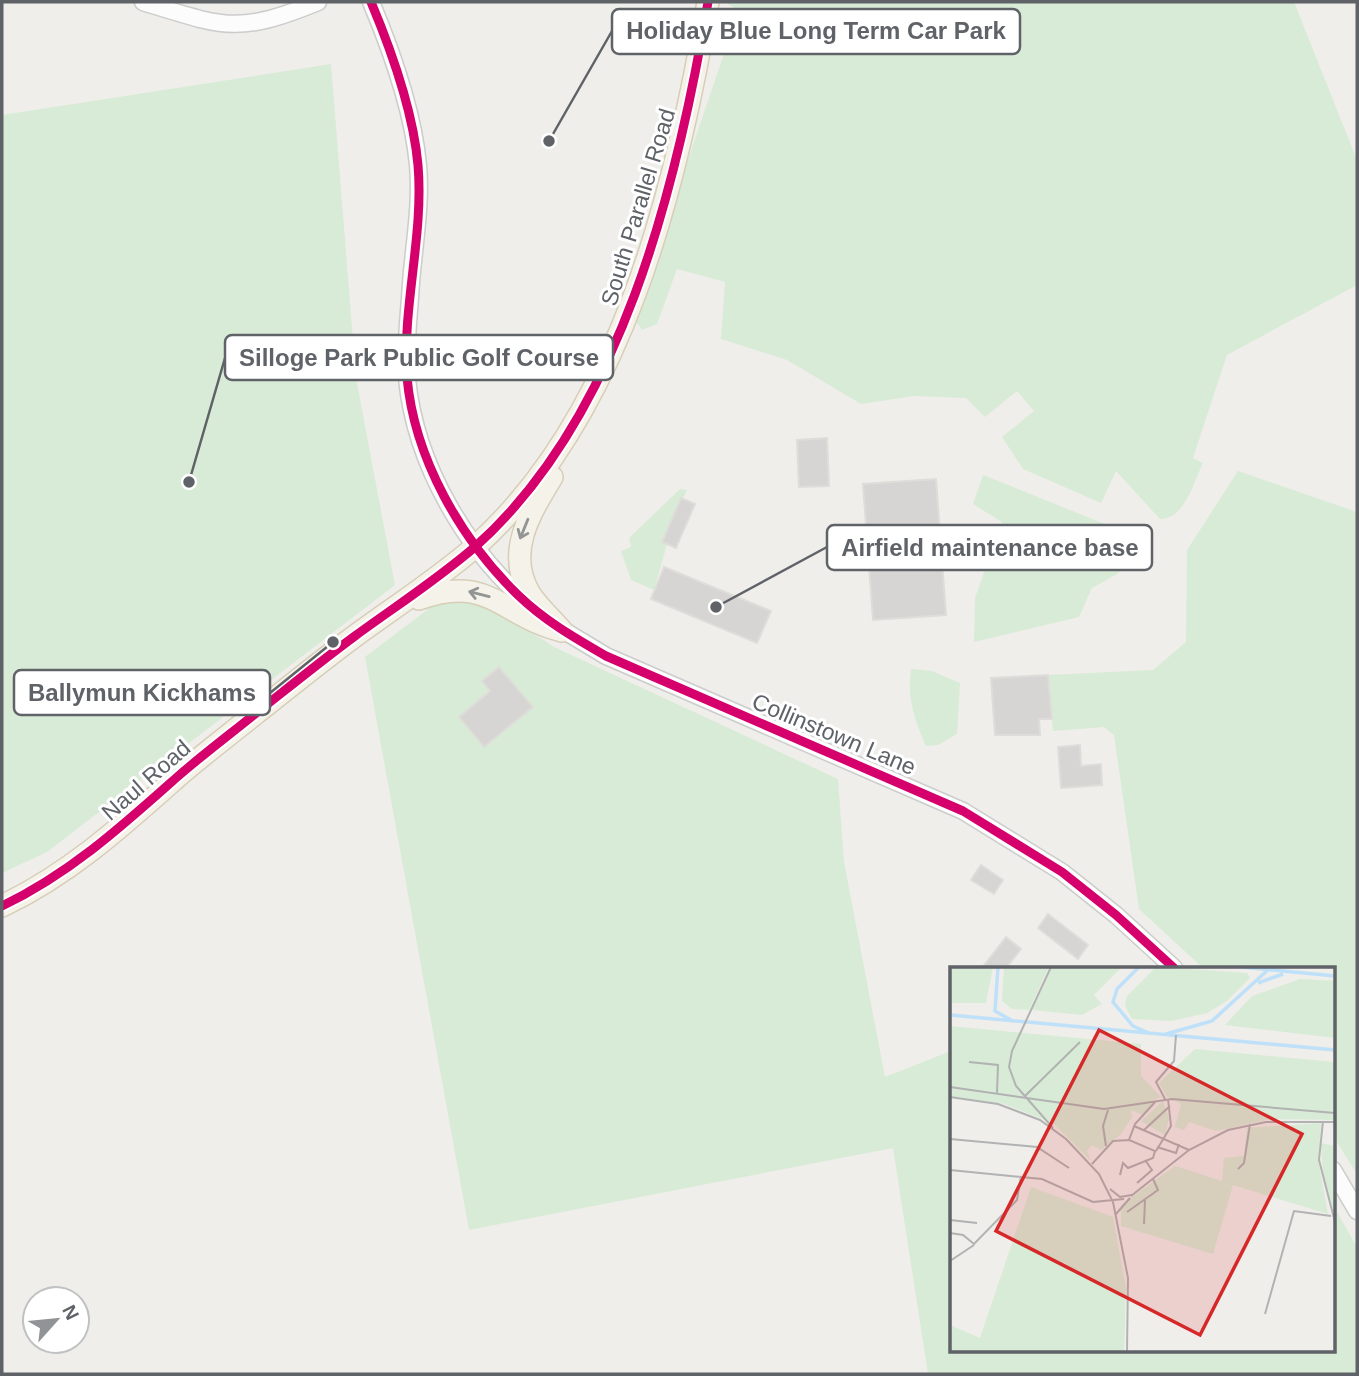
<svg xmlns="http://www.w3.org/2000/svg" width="1359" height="1376" font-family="Arial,sans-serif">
<rect width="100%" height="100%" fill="#efeeea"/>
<path fill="#d8ebd6" d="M724 2H1294L1357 160V285L1227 355 1193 458 1203 463C1193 483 1185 519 1160 519L1116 471 1101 503 1023 469 1002 437 1034 411 1017 391 985 417 966 398 914 396 861 404 787 360 721 339 725 282 677 269 657 324 642 330 634 319 731 33 733 7Z
M331 64 356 378 395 585 47 852 2 873V115Z
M1238 471 1357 512V1174L1333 1136V968H1203L1139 909 1114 735 1104 727 1053 731 1048 675 1153 670 1186 642 1187 550Z
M983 475 1152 543 1117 574 1092 588 1079 617 974 642 975 598 1002 522 973 504Z
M680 489 687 490 662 541 667 544 654 590 631 580 621 551 631 547 629 538Z
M451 596 480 597 554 647 838 779 844 862 885 1077 951 1051V1350H1333V1205L1357 1247V1374H928L893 1148 469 1230 365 657 431 607Z
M911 669 932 671 960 683 957 734 938 745 926 746C914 719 907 698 911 669Z"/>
<path fill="#d6d5d3" stroke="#deddd9" stroke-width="2" d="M827 438 829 486 799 487 797 440Z
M936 479 946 615 873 620 863 484Z
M681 498 695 504 676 548 662 542Z
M664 567 771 611 757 643 651 599Z
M499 667 533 707 484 747 459 717 490 691 482 681Z
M1048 675 1052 719H1039L1040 735H995L991 678Z
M1080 745 1081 766 1101 764 1102 785 1061 788 1058 747Z
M981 865 1003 880 994 894 971 880Z
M1048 914 1088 945 1078 959 1038 928Z
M1006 937 1021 949 1006 968H982Z"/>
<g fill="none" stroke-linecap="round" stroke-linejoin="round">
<g stroke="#cbcccc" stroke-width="19">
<path id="minor" d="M143 2C224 27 237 35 318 2
M371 2C392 52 413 110 418 165 422 210 412 253 410 298 408 323 405 352 407 378 415 465 468 555 536 610
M553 624 606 656 963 811 1062 872 1116 915 1174 968
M1333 1170 1357 1211"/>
</g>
<g stroke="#d7ceb8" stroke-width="24">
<path id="major" d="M552 477C530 513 505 553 530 594 538 607 552 619 562 631
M419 599C489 573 501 616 562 631
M2 906C69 874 121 827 176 778 201 756 229 735 255 714 288 688 321 661 355 636 396 606 438 579 476 546 621 416 677 187 708 2"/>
</g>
<use href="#minor" stroke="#fdfcfc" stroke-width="16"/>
<use href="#major" stroke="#f4f2e9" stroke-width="21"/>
<g stroke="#fff" stroke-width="13">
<path id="cycleway" d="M371 2C392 52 413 110 418 165 424 236 402 306 407 377 414 458 461 540 519 596 545 621 575 638 606 656L963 811 1062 872 1116 915 1174 968
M2 906C69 874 121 827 176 778 201 756 229 735 255 714 288 688 321 661 355 636 396 606 438 579 476 546 621 416 677 187 708 2"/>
</g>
<use href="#cycleway" stroke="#d6006c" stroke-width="9"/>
</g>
<defs><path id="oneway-shaft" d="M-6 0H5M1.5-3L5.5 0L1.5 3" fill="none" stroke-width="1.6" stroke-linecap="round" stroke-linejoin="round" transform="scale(1.75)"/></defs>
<g stroke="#939595">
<use href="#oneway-shaft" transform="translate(524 529) rotate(112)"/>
<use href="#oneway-shaft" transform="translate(479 594) rotate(-166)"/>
</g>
<g text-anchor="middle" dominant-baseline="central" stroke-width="6" stroke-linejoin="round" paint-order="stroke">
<g font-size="23" fill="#5f6368" stroke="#fff">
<text transform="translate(638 207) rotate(-73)">South Parallel Road</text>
<text transform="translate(834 734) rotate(23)">Collinstown Lane</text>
<text transform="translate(146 780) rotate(-41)">Naul Road</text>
</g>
</g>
<g transform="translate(950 967)">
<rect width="385" height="385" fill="#efeeea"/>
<path d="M0 0H43L36 36H0ZM54 0H99L79 43 62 42 52 34ZM102 0H172L144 28 152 37 132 48 82 43ZM206 0 297 6 300 11 277 34 257 46 221 54 182 52 175 39 177 29ZM350 12 385 14V71L275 58 302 29ZM0 59 191 77V109L211 130 200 134 204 139 193 148 181 143 182 150 171 167 151 183 142 178 137 184 141 194 103 156 54 137 0 129ZM245 82 385 95V153L320 152 266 164 239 155 234 163 225 160 231 137 217 130 209 116ZM213 134 219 151 215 168 191 154ZM371 156 369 197 378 247 283 218 263 287 171 259V238L225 199 272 214 274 191 294 189 297 161ZM371 176 385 179V249L373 208ZM81 220 163 250 176 321 174 385H0V358L30 371Z" fill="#d8ebd6"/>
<path fill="none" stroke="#bfe0f9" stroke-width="3.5" d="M48 0 45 44 61 53M189 0 167 22 163 35 183 59 199 66M292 0 385 9M308 16 333 7M0 48 385 83M216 67 262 54 321 0"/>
<path fill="none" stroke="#b1b2b2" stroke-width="2" d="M101 0 62 84 59 100 66 119 103 161M19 95 48 98 47 126M0 120 154 142 222 132 385 146M75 129 130 75M0 130 48 137 90 153 116 172 149 207 163 235 178 311 177 385M215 132 206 115 224 94 226 68M373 154 369 193 385 255M184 159 239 183M194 163 220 139M0 172 87 180 119 201M156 179 153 159 158 143M207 180 226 186 229 177M206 184 221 159 218 132M142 197 163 174 179 173M288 202 294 196 300 157M0 203 92 212 143 235 174 232M170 208 173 196 178 201 203 191 205 184 179 173 185 157 206 134M187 216 202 203 195 193M160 222 170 230 182 228M181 229 239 183 278 163 316 155H385M177 245 208 223 203 212M166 247 180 231M0 253 27 256M194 257 195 233M0 266 13 268 24 277 67 233 71 209M0 294 24 278M315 347 344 244 381 249"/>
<path fill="#d62828" fill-opacity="0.15" stroke="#d62828" stroke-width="3.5" d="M149 63 352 167 250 368 46 264Z"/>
<rect width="385" height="385" fill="none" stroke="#5f6368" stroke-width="3.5"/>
</g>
<path fill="none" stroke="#5f6368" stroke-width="2.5" d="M549 141L612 31M189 482L225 358M716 607L827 547M333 642L270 693"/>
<g fill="#5f6368" stroke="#fff" stroke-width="2.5">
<circle cx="549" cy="141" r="7"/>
<circle cx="189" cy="482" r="7"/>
<circle cx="716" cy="607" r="7"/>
<circle cx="333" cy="642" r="7"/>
</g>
<g fill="#fff" stroke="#5f6368" stroke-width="2.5">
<rect x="612" y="9" width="408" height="45" rx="7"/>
<rect x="225" y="335" width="388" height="45" rx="7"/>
<rect x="827" y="525" width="325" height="45" rx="7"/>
<rect x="14" y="670" width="256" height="45" rx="7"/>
</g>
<g font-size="24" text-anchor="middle" font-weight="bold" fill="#5f6368">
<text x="816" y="39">Holiday Blue Long Term Car Park</text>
<text x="419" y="366">Silloge Park Public Golf Course</text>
<text x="990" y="556">Airfield maintenance base</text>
<text x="142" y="701">Ballymun Kickhams</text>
</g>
<rect width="1359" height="1376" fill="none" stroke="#5f6368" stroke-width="7"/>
<g transform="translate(56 1320) rotate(63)"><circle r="33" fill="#ffffff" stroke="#bfc1c3" stroke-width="2"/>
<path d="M0-5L12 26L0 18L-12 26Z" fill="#919496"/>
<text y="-10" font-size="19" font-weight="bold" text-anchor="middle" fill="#5f6368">N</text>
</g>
</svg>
